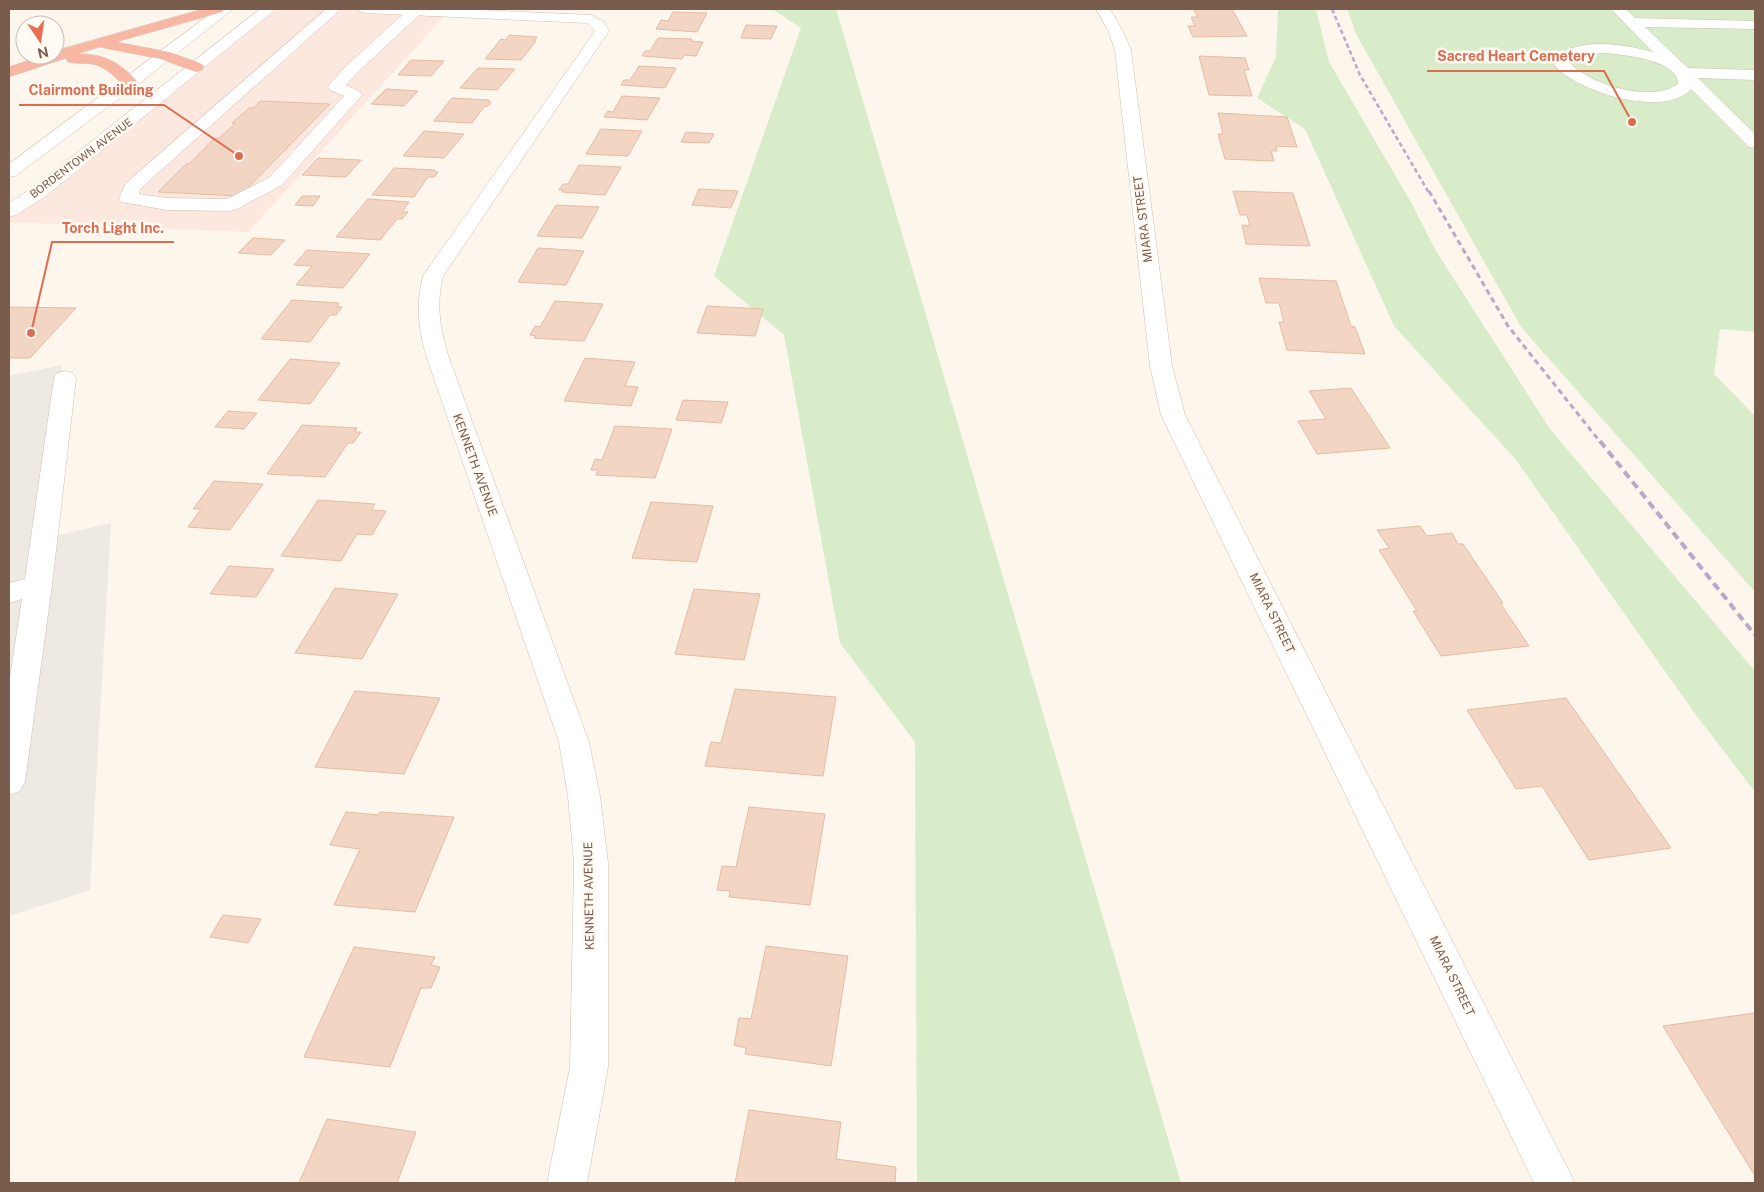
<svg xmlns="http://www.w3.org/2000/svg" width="1764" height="1192" font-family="'Public Sans',sans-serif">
<rect width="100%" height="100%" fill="#fdf6ec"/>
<path fill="#fde8e0" d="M269 9H365L448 12 248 232 9 222V211L39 192Z"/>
<path fill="#efe9e4" d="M62 365 42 539 111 523 90 890 9 916V376Z"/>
<path fill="#d8ecc9" d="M772 9H836L1181 1183H917L915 742 840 643 784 335 714 276 801 28Z
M1278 9H1316L1329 62 1412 204 1436 251 1550 429 1755 671V792L1693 711 1516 460 1394 326 1305 129 1257 98 1276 57Z
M1347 9H1755V332L1720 329 1714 374 1755 416V592L1521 327 1356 34Z"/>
<path fill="#f3d5c3" stroke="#e6bba3" d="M1193 9H1232L1247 36 1193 37 1188 26H1195L1191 17H1198Z
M673 12 707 13 697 32 656 29 661 20 668 21Z
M746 25 777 26 771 39 741 38Z
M509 35 537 37 534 41H536L521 60 485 59 501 39 506 40Z
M658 38 692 39 691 41 703 42 696 56 684 55 682 59 642 56 645 51H650Z
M1199 56 1245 58 1249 70H1244L1252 96 1209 95Z
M411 60 444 61 431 76 398 75Z
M639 66 676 68 665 88 621 85 624 80H630Z
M478 68 515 69 497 90 460 88Z
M386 89 418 91 404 106 371 104Z
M622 96 660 98 647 120 604 117 608 111 613 112Z
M452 98 489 100 488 102H491L488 106 484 107 472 123 434 121Z
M260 101 330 104 240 196 158 192 186 164H189L215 138 218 139 235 124 232 123 249 108H254Z
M1218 113 1287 117 1297 147 1276 146 1277 151H1271L1274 161 1225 159 1218 134H1223Z
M601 129 642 131 628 156 586 154Z
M424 131 464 134 444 158 403 156Z
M686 132 714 134 709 143 681 142Z
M318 158 361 160 346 177 302 175Z
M579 165 621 167 605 195 562 192 563 190H559L563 184H568Z
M394 168 435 170 434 171 438 172 434 177H428L414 197 372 195Z
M699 189 738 191 731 208 692 205Z
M1233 191 1293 193 1310 246 1246 244 1242 225 1250 226 1247 215H1240Z
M302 196H320L313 206 295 205Z
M368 199 409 202 402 212H408L402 219H397L380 240 336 237Z
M556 205 599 207 582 238 537 236Z
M253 238 285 240 271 255 238 253Z
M538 248 584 251 566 285 518 282Z
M307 250 370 254 343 288 296 285 312 266 294 265Z
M1259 278 1336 281 1351 326 1355 327 1365 354 1287 350 1279 322H1284L1279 303H1266Z
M292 300 339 303 337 307H342L336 315H330L310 342 261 339Z
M555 301 603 304 584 341 534 338 536 336 530 335 535 326 540 327Z
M707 306 763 309 755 336 697 333Z
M9 307 76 308 30 358H9Z
M585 358 635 362 625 386 638 387 631 406 564 401Z
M290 359 340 363 310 404 258 400Z
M1351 388 1390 448 1317 454 1298 421 1326 419 1309 391Z
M683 400 728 402 721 423 676 420Z
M228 411 257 413 244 429 215 427Z
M302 425 357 428 355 432H361L353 443H348L325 477 267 474Z
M615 426 672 429 655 478 596 475 598 470H591L595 459 602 460Z
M214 481 263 484 230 530 188 527 201 509H193Z
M318 500 375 504 371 510 386 511 372 535 357 534 341 561 281 556Z
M651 502 713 506 697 562 632 558Z
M1420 526 1427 536 1452 533 1458 544H1463L1503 603H1500L1529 646 1441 656 1413 611H1417L1379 550 1389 548 1377 530Z
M229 566 274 569 256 597 210 594Z
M335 588 398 594 362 659 295 653Z
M694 589 760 594 744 660 675 654Z
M735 689 836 697 823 776 705 766 711 742 721 743Z
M355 691 440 698 404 774 315 767Z
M1566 698 1671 848 1589 860 1542 786 1516 789 1467 710Z
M749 807 825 814 810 905 729 897 730 891 717 890 722 866 736 867Z
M346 812 379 815 380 812 454 817 415 912 334 905 360 849 330 845Z
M223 915 261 919 248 943 210 937Z
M766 946 848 956 831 1066 745 1054 746 1048 734 1045 739 1018 751 1019Z
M354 947 435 957 431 965 440 967 431 988H421L390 1067 304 1057Z
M1754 1013 1755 1014V1176L1663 1026Z
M749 1110 841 1122 836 1159 896 1167 895 1183H735Z
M327 1119 416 1132 397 1183H299Z"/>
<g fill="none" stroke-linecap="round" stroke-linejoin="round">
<g stroke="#d1beb0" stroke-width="1">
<path id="lane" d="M326 9H341L140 189 139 194 167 198 227 199 270 177 344 96 330 90 328 87 330 84 347 65 409 9H421L422 11 420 14 359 71 346 85 360 92 362 95 282 185 237 209 230 211 167 210 121 202 119 198 126 183Z
M1611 9H1626L1635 18 1755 21V29L1645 27 1688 68 1755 70V80L1698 78 1755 134V148L1749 147 1691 89C1666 119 1574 92 1554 64L1558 54C1586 38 1623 44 1653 52ZM1601 53C1618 54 1680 59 1678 84 1652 103 1590 85 1570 63V59L1576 56Z
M65 371 73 373 76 378 52 585 25 782 20 791 9 795V684L22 599 9 603V583L25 579 54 378 57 373Z"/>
</g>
<g stroke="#d1beb0" stroke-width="1">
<path id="street" d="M358 9H457L591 15 604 22 609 31 443 276C436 305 440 327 448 355L589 742 600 796 608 863V1067L587 1183H547L570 1067 574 863 568 796 559 742 426 355C418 327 416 304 423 276L595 31 587 23 365 13 360 12Z
M1096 9H1110L1122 30 1131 50 1172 366 1185 415 1575 1183H1534L1161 415 1150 366 1115 50 1108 30Z"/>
</g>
<g stroke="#d6c0b0" stroke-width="1">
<path id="secondary" d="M217 9H233L136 86 15 176 9 177V164Z
M260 9H276L46 196 16 215 9 217V203L32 188Z"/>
</g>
<g stroke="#dad1cd" stroke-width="1">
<path id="highway" d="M203 9H224L222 12 116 42 169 52 202 64 204 67 202 70 196 72 161 59 99 47 77 54C102 53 119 62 136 80L138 83 136 86H124C115 77 105 66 92 64 84 63 75 64 68 62L66 58 9 77V67L44 55H55V51Z"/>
</g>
<use href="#lane" fill="#fff" fill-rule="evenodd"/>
<use href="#street" fill="#fff" fill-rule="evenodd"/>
<use href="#secondary" fill="#fff" fill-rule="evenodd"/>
<use href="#highway" fill="#f7b7a3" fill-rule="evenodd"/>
<path stroke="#b9a8c9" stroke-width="2.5" stroke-dasharray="4.5 3" stroke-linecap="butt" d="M1332 9 1360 75 1429 193"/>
<path stroke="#b9a8c9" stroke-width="3" stroke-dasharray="5.5 4" stroke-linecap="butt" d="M1429 191 1508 326 1601 443"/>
<path stroke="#b9a8c9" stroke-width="4" stroke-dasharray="8 5" stroke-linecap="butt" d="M1600 441 1755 635"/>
</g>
<g text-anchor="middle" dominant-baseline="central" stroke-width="5" stroke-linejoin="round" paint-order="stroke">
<g font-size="11" fill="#7a5c4d" stroke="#fffaf3">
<text transform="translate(81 158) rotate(-37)">BORDENTOWN AVENUE</text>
</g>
<g font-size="12" fill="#7a5c4d" stroke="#fffaf3">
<text transform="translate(1143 219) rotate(-97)">MIARA STREET</text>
<text transform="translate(475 465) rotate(70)">KENNETH AVENUE</text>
<text transform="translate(1272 613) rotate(64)">MIARA STREET</text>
<text transform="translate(589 896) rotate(-91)">KENNETH AVENUE</text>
<text transform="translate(1452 976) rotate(64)">MIARA STREET</text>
</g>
</g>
<path fill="none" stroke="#dc6d51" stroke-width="2" d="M1632 122L1604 71H1427M239 156L164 105H19M31 333L52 242H174"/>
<g fill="#dc6d51" stroke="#fffaf3" stroke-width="2">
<circle cx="1632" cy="122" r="5"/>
<circle cx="239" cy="156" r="5"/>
<circle cx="31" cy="333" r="5"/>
</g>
<g font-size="14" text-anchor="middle" font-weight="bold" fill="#dc6d51" stroke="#fffaf3" stroke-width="5" stroke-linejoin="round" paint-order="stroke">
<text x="1516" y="61">Sacred Heart Cemetery</text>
<text x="91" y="95">Clairmont Building</text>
<text x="113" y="233">Torch Light Inc.</text>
</g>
<rect width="1764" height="1192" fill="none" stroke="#7a5c4d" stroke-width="20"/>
<g transform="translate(40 40) rotate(167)"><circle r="24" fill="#fffaf3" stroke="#cabbb1"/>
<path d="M0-4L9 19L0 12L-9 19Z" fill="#e76f51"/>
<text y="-8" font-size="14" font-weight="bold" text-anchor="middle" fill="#7a5c4d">N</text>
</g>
</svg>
